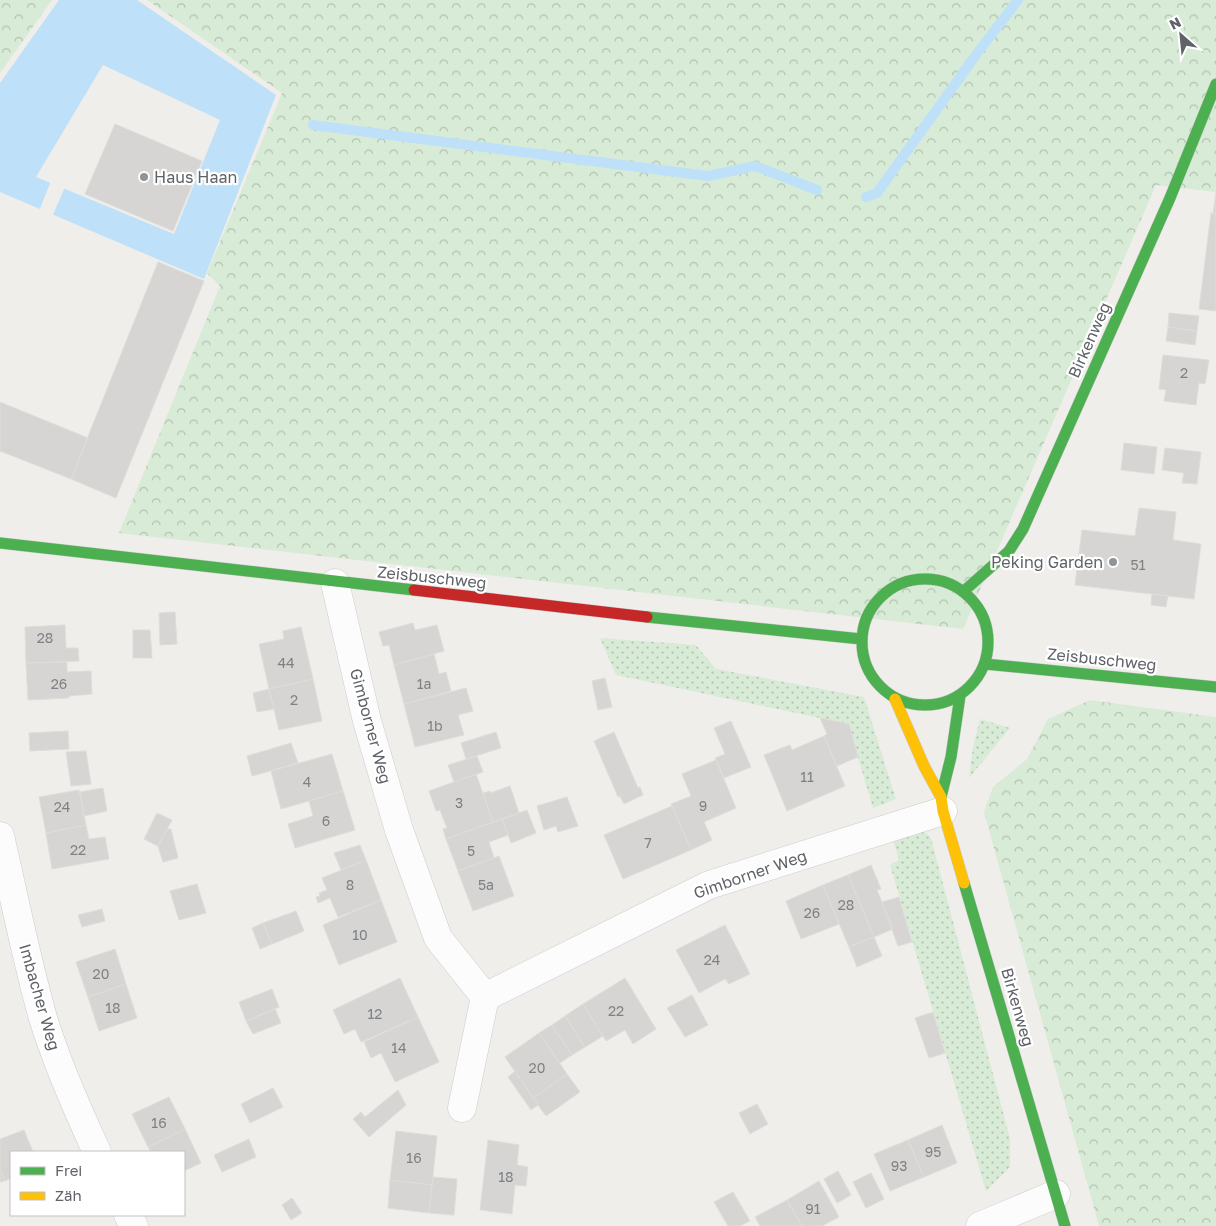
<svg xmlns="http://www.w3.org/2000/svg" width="1216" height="1226" font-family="'Golos Text',sans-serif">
<defs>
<pattern id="grass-dots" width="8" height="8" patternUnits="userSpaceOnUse" patternTransform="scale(1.25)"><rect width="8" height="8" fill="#d8ebd6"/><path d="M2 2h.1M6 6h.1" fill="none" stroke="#b2c2b1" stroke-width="1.8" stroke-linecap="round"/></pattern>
<pattern id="forest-crowns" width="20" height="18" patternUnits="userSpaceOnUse" patternTransform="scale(1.25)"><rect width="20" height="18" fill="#d8ebd6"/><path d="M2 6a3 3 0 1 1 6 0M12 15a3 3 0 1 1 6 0" fill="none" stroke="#b2c2b1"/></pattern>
</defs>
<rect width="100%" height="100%" fill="#efeeea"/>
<path fill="url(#grass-dots)" d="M600 638 696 645 716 669 864 697 896 799 873 808 848 724 616 675Z
M980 719 1010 728 969 778 973 747Z
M913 821 931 838 1010 1139V1167L986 1191 890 865 899 860 890 829Z"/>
<path fill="url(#forest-crowns)" d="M0 0H52L0 73Z
M147 0H1216V192L1156 185 963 629 119 533 220 286 207 273 282 93Z
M1090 700 1216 717V1226H1099L984 812 993 787 1027 759 1048 719Z"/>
<path fill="#bfe0f9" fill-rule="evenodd" d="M59 0H137L276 95 204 279 0 192V83ZM103 65 220 120 174 234 36 177Z"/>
<path fill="#efeeea" d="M51 181 65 187 52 217 39 211Z"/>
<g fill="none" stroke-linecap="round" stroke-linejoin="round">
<path stroke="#bfe0f9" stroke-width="10" d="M313 125 708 176 755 166 817 190
M866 197 877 193 978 52 1018 0"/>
</g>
<path fill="#d6d5d3" stroke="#deddd9" d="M115 124 202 161 173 231 85 194Z
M1216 192V214H1213Z
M1211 213 1216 214V311L1199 309Z
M158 262 204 281 116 498 71 479Z
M1169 313 1199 316 1197 331 1168 327Z
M1168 327 1197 331 1195 345 1166 341Z
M1163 355 1209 360 1205 384 1199 383 1196 405 1164 401 1166 390 1159 389Z
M0 402 88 438 71 479 0 451Z
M1124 443 1157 447 1154 474 1121 470Z
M1165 448 1201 452 1197 484 1182 483 1184 473 1162 470Z
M1139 508 1176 512 1173 540 1201 544 1194 599 1075 585 1082 530 1135 536Z
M1152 594 1168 596 1166 607 1151 605Z
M175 612 177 644 160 645 159 613Z
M413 623 415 630 437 625 444 651 394 665 389 645 383 646 379 632Z
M65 625 66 648H78L79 661 26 663 25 627Z
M301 627 313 679 269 689 259 644 284 639 283 631Z
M133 630H150L152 658H133Z
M434 654 439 674 446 672 451 691 404 704 394 665Z
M67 662V672L91 671 92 694 69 696V698L28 700 26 663Z
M605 678 612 707 598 710 592 681Z
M313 679 322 721 279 730 269 689Z
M466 688 473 711 458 715 464 735 415 747 404 704Z
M269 689 274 709 257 712 253 693Z
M820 718 849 724 858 757 837 766 824 736 827 734Z
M731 721 751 767 724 778 715 758 725 754 714 728Z
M68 731 69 749 30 751 29 733Z
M496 732 501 748 466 759 461 743Z
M614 732 638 788 640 787 643 795 624 804 620 796 618 797 594 741Z
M824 736 845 786 787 811 764 755 790 745 792 750Z
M291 743 298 763 252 776 247 756Z
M86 751 91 784 71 786 66 752Z
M332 754 343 791 281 809 271 771Z
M477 756 483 772 454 782 448 765Z
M716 760 736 808 704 822 712 840 691 850 671 804 691 796 682 774Z
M476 774 493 822 446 839 443 829 447 828 440 810 436 811 429 791Z
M510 786 519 813 493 822 483 793 490 791V793Z
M103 788 107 811 84 816 80 792Z
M79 790 86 825 46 833 39 797Z
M343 791 355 830 295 848 288 824 313 816 309 801Z
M567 797 578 826 558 832 556 826 544 830 537 806Z
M672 806 691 850 623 879 604 835Z
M527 810 536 833 511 843 502 819Z
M157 813 172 820 158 846 144 839Z
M502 819 508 835 489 842 494 858 458 871 446 839Z
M86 825 89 839 105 837 109 859 52 869 46 833Z
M167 829H171L178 858 163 862 158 846Z
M360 845 366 860 341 870 334 853Z
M499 856 514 896 473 911 458 871Z
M366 860 381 900 338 917 330 898 318 903 316 897 320 896 319 893 327 890 322 878Z
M871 865 881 889 877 890 893 929 874 937 848 875Z
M848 875 874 937 849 947 823 885Z
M197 884 206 913 179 920 170 891Z
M823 885 839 924 801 939 786 901Z
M899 897 912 942 898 946 882 902Z
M381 900 397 942 339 965 323 925Z
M102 909 105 921 82 927 78 915Z
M296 911 304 931 272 944 263 923Z
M263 923 272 944 260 949 252 928Z
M725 925 750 974 729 984 725 979 699 993 676 950Z
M874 937 882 956 857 967 849 947Z
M115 949 126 984 88 997 76 962Z
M400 978 418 1017 361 1042 355 1029 344 1034 333 1010Z
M625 978 656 1029 633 1044 625 1030 606 1041 583 1004Z
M126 984 137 1018 99 1031 88 997Z
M272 989 279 1007 246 1021 239 1002Z
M692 995 708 1025 685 1037 667 1008Z
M583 1004 603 1036 585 1047 565 1016Z
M275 1009 281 1023 253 1034 246 1021Z
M933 1012 945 1053 929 1058 915 1018Z
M565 1016 585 1047 572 1055 552 1025Z
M418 1017 439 1062 395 1082 381 1053 371 1058 364 1042Z
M552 1025 572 1055 560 1063 539 1033Z
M539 1033 567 1074 533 1098 505 1057Z
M515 1071 538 1105 531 1110 508 1077Z
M567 1074 580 1092 546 1116 533 1098Z
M273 1088 283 1107 250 1123 241 1104Z
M398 1090 406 1105 369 1137 353 1119 361 1112 365 1117Z
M169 1097 185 1129 148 1147 132 1114Z
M757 1104 768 1124 750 1134 739 1113Z
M942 1125 957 1163 924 1177 908 1140Z
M185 1129 201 1163 184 1171V1152H151L148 1147Z
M24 1130 33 1152H11V1178L5 1181 0 1169V1139Z
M396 1131 437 1136 432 1185 390 1180Z
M249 1139 256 1157 222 1172 214 1155Z
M488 1140 519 1145 517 1165 528 1167 526 1186 515 1185 512 1214 480 1210Z
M908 1140 924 1177 890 1191 874 1154Z
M0 1169 5 1181 0 1182Z
M838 1171 851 1195 837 1203 824 1179Z
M871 1173 884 1199 866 1208 853 1182Z
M433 1177 457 1179 454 1215 429 1213Z
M390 1180 432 1185 429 1213 388 1208Z
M819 1181 839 1217 822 1226H802L787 1200Z
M733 1192 750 1221 740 1226H728L714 1202Z
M292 1198 302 1213 291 1220 282 1205Z
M787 1200 802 1226H760L755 1217Z"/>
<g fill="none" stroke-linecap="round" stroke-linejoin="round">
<g stroke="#cbcccc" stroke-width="29">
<path id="street" d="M335 583 367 721 399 830 438 938 485 997 462 1108
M0 836C14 896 26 958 43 1018 57 1064 77 1109 97 1152
M485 997 709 885 943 811
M128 1215 134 1226
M980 1226 1056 1194"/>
</g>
<g stroke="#cacacb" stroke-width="12">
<path id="fast" d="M0 543 414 590
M862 642a63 63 0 1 1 126 0a63 63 0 1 1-126 0Z
M964 591 1009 551 1023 529 1170 198 1216 84
M647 617 861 639
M985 664 1216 687
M941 797 951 757 960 696
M964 883 1065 1226"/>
</g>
<g stroke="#cacacb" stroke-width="12">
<path id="slow" d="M895 699 924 766 941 797 943 811 964 883"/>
</g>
<g stroke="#cacacb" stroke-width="12">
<path id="jam" d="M414 590 647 617"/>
</g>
<use href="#street" stroke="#fdfcfc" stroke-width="28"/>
<use href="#fast" stroke="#4caf50" stroke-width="11"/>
<use href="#slow" stroke="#ffc107" stroke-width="11"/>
<use href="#jam" stroke="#c62828" stroke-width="11"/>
</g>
<g fill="#919496" stroke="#fff" stroke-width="2">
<circle cx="144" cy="177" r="5"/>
<circle cx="1113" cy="562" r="5"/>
</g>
<g text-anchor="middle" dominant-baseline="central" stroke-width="4.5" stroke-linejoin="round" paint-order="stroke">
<g font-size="14" fill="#7e8184">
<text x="1184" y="372">2</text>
<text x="1138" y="564">51</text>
<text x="45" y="637">28</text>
<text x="286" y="662">44</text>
<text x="59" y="683">26</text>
<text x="424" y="683">1a</text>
<text x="294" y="699">2</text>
<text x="435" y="725">1b</text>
<text x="807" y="776">11</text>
<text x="307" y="781">4</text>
<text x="459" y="802">3</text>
<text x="703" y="805">9</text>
<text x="62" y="806">24</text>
<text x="326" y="820">6</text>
<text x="648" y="842">7</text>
<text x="78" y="849">22</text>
<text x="471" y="850">5</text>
<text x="350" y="884">8</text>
<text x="486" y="884">5a</text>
<text x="846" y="904">28</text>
<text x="812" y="912">26</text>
<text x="360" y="934">10</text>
<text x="712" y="959">24</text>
<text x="101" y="973">20</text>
<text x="113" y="1007">18</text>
<text x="616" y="1010">22</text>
<text x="375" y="1013">12</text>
<text x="399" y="1047">14</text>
<text x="537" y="1067">20</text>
<text x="159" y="1122">16</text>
<text x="933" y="1151">95</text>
<text x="414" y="1157">16</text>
<text x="899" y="1165">93</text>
<text x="506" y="1176">18</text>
<text x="813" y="1208">91</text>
</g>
<g font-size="16" fill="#5f6368" stroke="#fff" text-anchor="start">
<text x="154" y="177">Haus Haan</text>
<text x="1103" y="562" text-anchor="end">Peking Garden</text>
</g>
<g font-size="16" fill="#5f6368" stroke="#fff">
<text transform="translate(1089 340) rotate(-66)">Birkenweg</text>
<text transform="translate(432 577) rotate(6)">Zeisbuschweg</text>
<text transform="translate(1102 659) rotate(6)">Zeisbuschweg</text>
<text transform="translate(371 726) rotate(75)">Gimborner Weg</text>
<text transform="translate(750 874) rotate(-19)">Gimborner Weg</text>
<text transform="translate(40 997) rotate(74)">Imbacher Weg</text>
<text transform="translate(1018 1007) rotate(74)">Birkenweg</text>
</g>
</g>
<rect x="10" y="1151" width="175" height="65" fill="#ffffff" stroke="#bfc1c3"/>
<rect x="20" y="1167" width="25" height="8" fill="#4caf50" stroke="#bfc1c3"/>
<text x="55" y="1176" font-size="15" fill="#5f6368">Frei</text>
<rect x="20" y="1192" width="25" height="8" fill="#ffc107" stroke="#bfc1c3"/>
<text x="55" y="1201" font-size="15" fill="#5f6368">Zäh</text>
<g transform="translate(1181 35) rotate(333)" stroke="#ffffff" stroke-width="4" paint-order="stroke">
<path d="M0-4L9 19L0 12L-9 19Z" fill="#5f6368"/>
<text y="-8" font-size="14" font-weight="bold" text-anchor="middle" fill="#5f6368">N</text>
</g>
</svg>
